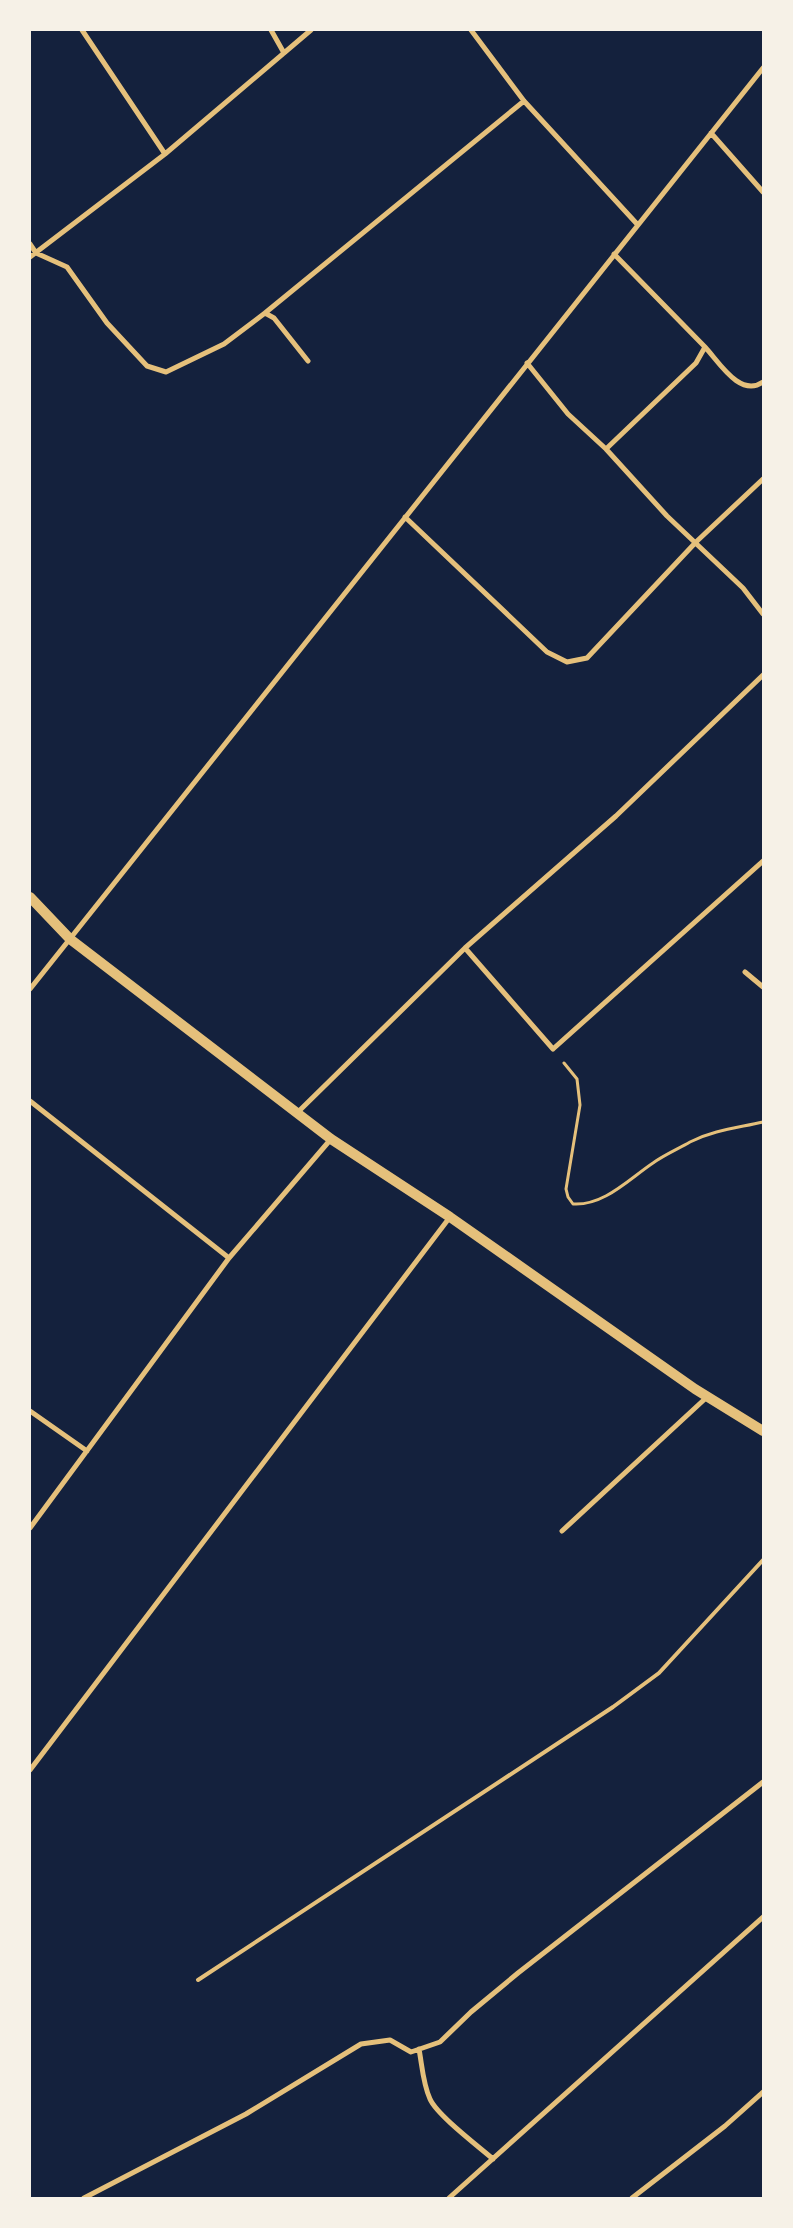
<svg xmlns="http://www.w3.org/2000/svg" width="793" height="2228" font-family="Ubuntu,sans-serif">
<rect width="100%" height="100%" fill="#14213d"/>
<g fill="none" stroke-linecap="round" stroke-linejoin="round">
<path stroke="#e5c07b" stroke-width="3" d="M564 1063 577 1079 580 1105 566 1189 568 1197 573 1204C604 1206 629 1179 653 1163 664 1155 678 1149 690 1142 714 1130 737 1128 763 1122"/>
<path stroke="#e5c07b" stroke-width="4" d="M198 1980 613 1707 659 1673 763 1560"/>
<path stroke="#e5c07b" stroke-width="5" d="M82 30 165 154
M271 30 284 53
M471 30 524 101 637 224
M711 133 763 192
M30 244 36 253 67 267 107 323 147 366 166 372 224 344 265 313 274 318 308 361
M30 257 165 154 311 30
M265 313 524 101
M705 347C719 362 740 398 763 382
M527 363 568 414 606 449 667 516 743 588 763 614
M606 449 696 363 705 347 614 254
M405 517 547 652 567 662 587 658 696 542 763 479
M465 948 553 1049 763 861
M745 972 763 987
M30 989 763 68
M30 1101 229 1258
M297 1113 465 948 616 816 763 675
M30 1411 87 1451
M30 1528 229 1258 331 1139
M562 1531 707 1397
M30 1770 450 1217
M419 2049C422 2065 423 2084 430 2099 437 2115 478 2146 493 2159
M84 2198 246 2114 361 2044 390 2040 411 2052 440 2042 471 2012 518 1973 763 1782
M449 2198 763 1917
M632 2198 725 2126 763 2092"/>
<path stroke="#e5c07b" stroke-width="10" d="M30 897 70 939 331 1139 450 1217 695 1389 763 1431"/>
</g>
<rect width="793" height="2228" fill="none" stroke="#f6f1e7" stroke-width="62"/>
</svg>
